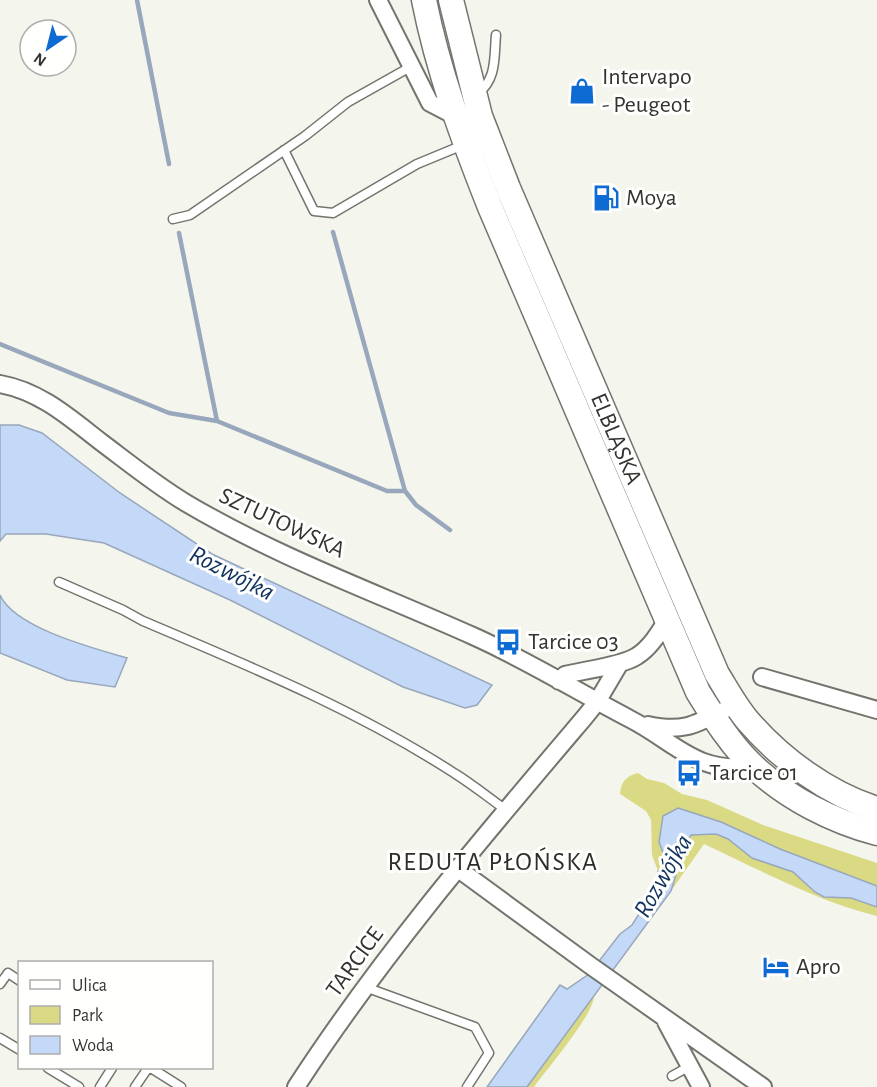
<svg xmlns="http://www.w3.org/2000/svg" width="877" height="1087" font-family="'Alegreya Sans',sans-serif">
<rect width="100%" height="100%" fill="#f4f5ed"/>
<path fill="#dad984" d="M638 773 647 779 664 783 682 794 707 800 763 825 877 863V886L780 849 721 822 678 808 659 842 665 858 666 868 658 871 652 855 651 820 646 811 620 794C621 782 626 776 638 773Z
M702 833 716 834 728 839 752 858 793 872 815 892 824 897 851 898 877 907V916C817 901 760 870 704 844L671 891 686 843 691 835Z
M594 996C594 1014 547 1069 534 1087H527Z"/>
<path fill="#c4d9f7" stroke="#98a7bb" stroke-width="1.5" d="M0 425H19L42 433 120 493 212 554 492 685 477 705 465 708 403 687 230 600 104 543 46 534H6L0 541Z
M0 595C15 628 93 648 127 658L115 687 67 680 0 653Z
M678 808 721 822 780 849 877 886V907L851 898 824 897 815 892 793 872 752 858 728 839 716 834 691 835 686 843 671 891 527 1087H487L560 985 567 989 589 974 620 934 632 925 639 914 636 909C646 893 660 893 658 871L666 868 665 858 659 842 663 816Z"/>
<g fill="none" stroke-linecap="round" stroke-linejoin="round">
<path stroke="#98a7bb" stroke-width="4.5" d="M137 0 169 164
M333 232 405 491
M179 233 217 421
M0 344 169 413 217 421 387 491H405L416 505 450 530"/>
<g stroke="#74746e" stroke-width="11">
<path id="service" d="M477 94C497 80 494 57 496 35
M284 150 314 211 333 213 417 164 463 145
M173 219 190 215 305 136 348 102 412 66
M59 582 123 610 143 621C249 666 357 710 454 773 472 784 489 798 506 810
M0 984 8 973 20 981
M365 987 475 1027 489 1053 467 1087
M0 1038 20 1050
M48 1068 79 1087
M151 1068 181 1087
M672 1076 690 1066
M100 1087 112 1068
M135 1087 148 1068"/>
</g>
<g stroke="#74746e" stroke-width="20">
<path id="minor" d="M378 0 430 103 455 116H461
M0 384C40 391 70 418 101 442 129 463 156 485 186 503 277 557 377 593 473 636 527 660 578 692 630 719 675 742 697 775 753 766
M762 677 877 710
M559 681 565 675C584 670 622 666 637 656 650 648 659 633 667 620
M648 725C681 732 693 726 723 711
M457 868 591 966 763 1087
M666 1022 701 1087
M296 1087C381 956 483 837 584 718L597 702 620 663"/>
</g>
<g stroke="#74746e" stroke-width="27">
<g id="secondary">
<path d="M424 0C438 71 463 139 490 207L698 692C714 718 731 745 753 766 787 798 832 821 877 833"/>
<path id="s1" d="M451 0 480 116 508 188 717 674C727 690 736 707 748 721 781 759 828 794 877 809"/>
</g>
</g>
<use href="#service" stroke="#fff" stroke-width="8"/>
<use href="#minor" stroke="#fff" stroke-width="16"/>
<use href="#secondary" stroke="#fff" stroke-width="24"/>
</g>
<defs>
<g id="shop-bare" transform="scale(2.07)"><path d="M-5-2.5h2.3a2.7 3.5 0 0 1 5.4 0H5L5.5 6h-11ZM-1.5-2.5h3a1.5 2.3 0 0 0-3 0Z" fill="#0f6bd4" stroke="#fffffe" stroke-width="2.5" paint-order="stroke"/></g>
<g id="fuel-bare" transform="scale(2.07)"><path d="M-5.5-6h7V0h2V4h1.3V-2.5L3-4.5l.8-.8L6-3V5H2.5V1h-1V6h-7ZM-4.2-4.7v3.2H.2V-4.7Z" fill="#0f6bd4" stroke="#fffffe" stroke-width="2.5" paint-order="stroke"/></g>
<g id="bus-bare" transform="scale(2.07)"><path d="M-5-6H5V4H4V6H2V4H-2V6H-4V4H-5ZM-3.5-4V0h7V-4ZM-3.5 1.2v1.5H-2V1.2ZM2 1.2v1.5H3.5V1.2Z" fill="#0f6bd4" stroke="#fffffe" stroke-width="2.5" paint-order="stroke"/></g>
<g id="hotel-bare" transform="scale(2.07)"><path d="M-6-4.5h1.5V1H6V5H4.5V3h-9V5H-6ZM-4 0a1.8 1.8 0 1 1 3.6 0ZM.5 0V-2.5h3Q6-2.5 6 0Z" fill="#0f6bd4" stroke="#fffffe" stroke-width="2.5" paint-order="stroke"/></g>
</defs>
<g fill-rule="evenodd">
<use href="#shop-bare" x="582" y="91"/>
<use href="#fuel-bare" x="606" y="198"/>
<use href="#bus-bare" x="508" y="642"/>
<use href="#bus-bare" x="689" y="773"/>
<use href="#hotel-bare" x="776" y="967"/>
</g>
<g text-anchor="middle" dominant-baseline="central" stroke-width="6" stroke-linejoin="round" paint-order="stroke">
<g font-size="24" fill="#333330" stroke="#fffffe" text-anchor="start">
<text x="602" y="77">Intervapo<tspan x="602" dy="28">- Peugeot</tspan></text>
<text x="626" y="198">Moya</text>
<text x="528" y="642">Tarcice 03</text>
<text x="709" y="773">Tarcice 01</text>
<text x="796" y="967">Apro</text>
</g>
<g font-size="24" fill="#333330" stroke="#fffffe">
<text stroke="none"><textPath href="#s1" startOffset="470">ELBLĄSKA</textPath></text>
<text transform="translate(282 523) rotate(25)">SZTUTOWSKA</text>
<text transform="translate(355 962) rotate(-54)">TARCICE</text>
</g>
<g font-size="26" font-style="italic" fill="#10325f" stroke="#fffffe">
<text transform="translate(232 573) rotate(27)">Rozwójka</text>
<text transform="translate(663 876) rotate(-60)">Rozwójka</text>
</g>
<g font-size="26" letter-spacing="1.5" fill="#2e2e28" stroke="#fffffe">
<text x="493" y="862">REDUTA PŁOŃSKA</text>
</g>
</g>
<rect x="18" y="961" width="195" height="108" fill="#fffffe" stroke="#adadac" stroke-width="1.5"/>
<rect x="30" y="980" width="30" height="9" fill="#ffffff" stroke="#adadac" stroke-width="1.5"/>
<text x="72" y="991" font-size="18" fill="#333330">Ulica</text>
<rect x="30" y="1006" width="30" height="18" fill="#dad984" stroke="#adadac" stroke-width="1.5"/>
<text x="72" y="1021" font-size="18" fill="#333330">Park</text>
<rect x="30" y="1036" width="30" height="18" fill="#c4d9f7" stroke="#adadac" stroke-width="1.5"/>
<text x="72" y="1051" font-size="18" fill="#333330">Woda</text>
<g transform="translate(48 48) rotate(215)"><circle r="28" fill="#fffffe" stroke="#adadac" stroke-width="1.5"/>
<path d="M0-4.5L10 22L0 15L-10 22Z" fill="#0f6bd4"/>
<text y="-9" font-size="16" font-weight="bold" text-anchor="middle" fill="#333330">N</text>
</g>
</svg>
